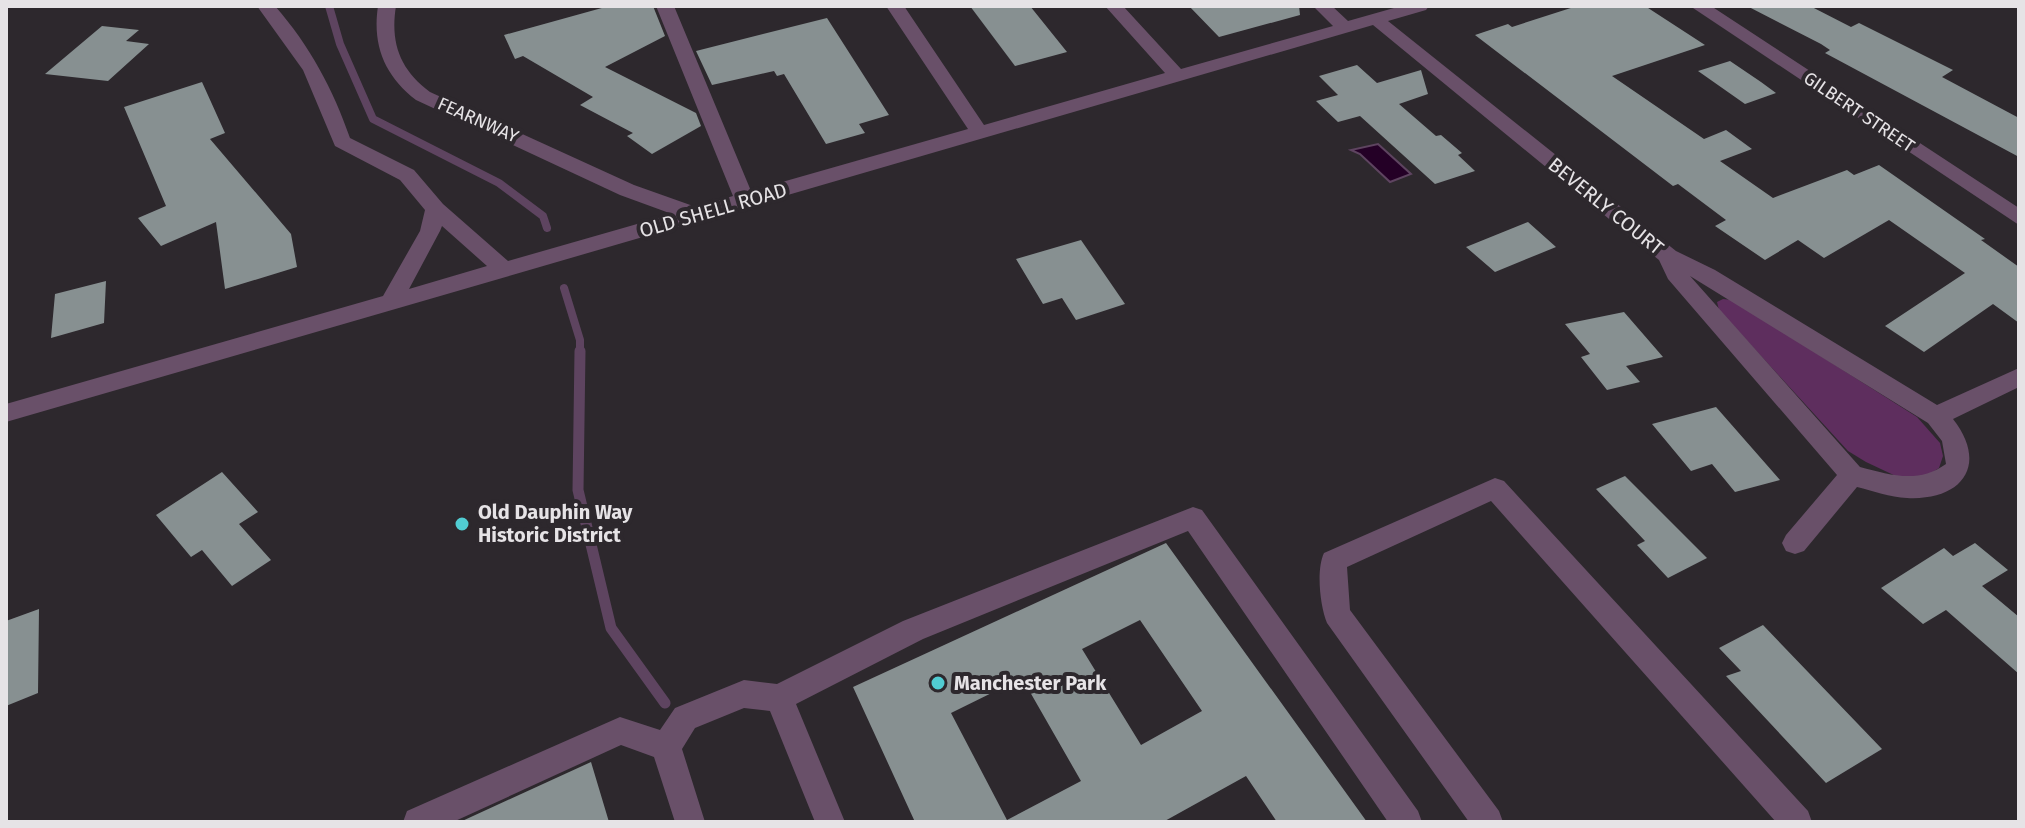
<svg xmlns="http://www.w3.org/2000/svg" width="2025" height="828" font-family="'Fira Sans',sans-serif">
<rect width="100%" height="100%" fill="#2d282d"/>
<path fill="#5e2e5e" d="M1723 299 1732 300 1917 417 1940 443 1943 456 1939 468 1925 477 1900 478 1866 462 1848 451 1719 310 1717 302Z"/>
<path fill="#240026" stroke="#5e4460" stroke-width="2" d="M1378 144 1411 174 1390 182 1360 154 1351 150Z"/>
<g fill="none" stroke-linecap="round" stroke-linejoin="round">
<path stroke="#5e4460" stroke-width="8" d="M329 6 340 44 373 119 499 183 543 216 547 228
M564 288 580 340V353"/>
<path stroke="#5e4460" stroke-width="11" d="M580 351 578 490 611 628 665 703"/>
</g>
<path fill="#879091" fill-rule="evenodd" d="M609 6H653L665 36 605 67 696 113 701 126 652 154 627 136 633 133 580 105 593 97 523 56 515 59 504 35Z
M970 6H1030L1067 52 1015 66Z
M1189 6H1299L1300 15 1219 37Z
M1577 6H1645L1705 45 1612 76 1704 139 1726 130 1752 149 1720 161 1773 198 1847 170 1854 175 1879 165 1985 239 1981 240 2019 267V323L1993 304 1924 352 1885 326 1965 273 1889 220 1824 258 1798 240 1765 260 1715 226 1726 220 1678 184 1673 186 1475 35 1508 24 1512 27Z
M1747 6H1810L1851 27 1859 23 1953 70 1942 77 2019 118V157L1825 53 1830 50 1821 44Z
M827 18 889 115 859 124 865 133 826 144 784 74 777 76 774 71 712 85 696 51Z
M102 26 139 30 126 41 149 44 108 81 45 74Z
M1730 61 1761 82 1776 93 1745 104 1698 71Z
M1357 65 1377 83 1421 70 1428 94 1399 104 1436 136 1441 135 1462 153 1458 155 1475 171 1435 184 1360 116 1338 122 1316 101 1338 95 1319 76Z
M202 82 225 133 210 139 291 234 297 267 225 289 216 222 161 246 138 218 166 206 124 107Z
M1528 222 1556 247 1495 272 1466 247Z
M1081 240 1125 304 1076 320 1062 298 1043 304 1016 259Z
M106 281 104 323 51 338 55 294Z
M1624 312 1663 357 1626 366 1640 382 1607 390 1581 357 1590 354 1565 324Z
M1716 407 1780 480 1735 492 1712 464 1691 471 1652 424Z
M222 472 258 512 239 524 271 560 232 586 202 550 191 557 156 515Z
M1625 476 1707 558 1668 578 1637 545 1645 541 1596 489Z
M1166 543 1367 822H1277L1246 776 1163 822H915L853 687ZM1140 620 1202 711 1141 745 1082 649ZM1022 678 1081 781 1007 820 951 713Z
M1975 543 2008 570 1982 586 2019 617V674L1946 610 1923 624 1881 588 1944 548 1953 556Z
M39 609 38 693 6 706V621Z
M1763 625 1882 749 1826 783 1726 676 1741 671 1719 648Z
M591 762 609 822H460Z"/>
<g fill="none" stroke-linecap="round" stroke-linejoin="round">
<path fill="#695069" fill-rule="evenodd" d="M257 6H275C310 46 333 89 350 138L414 170 443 204 508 261 672 214 620 195 416 100C385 76 372 46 378 6H396C390 43 400 70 430 92L634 185 696 207 733 196 656 6H674L751 191 968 129 886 6H904L984 125 1165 73 1105 6H1123L1181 69 1333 26 1313 6H1332L1348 21 1401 6H1429L1426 10 1388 21 1676 251 1715 270 1937 405 2019 368V387L1953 419C1989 465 1962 501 1907 498 1890 497 1873 491 1857 487L1804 551 1795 554 1786 551 1782 543 1786 535 1837 475 1668 279 1659 260 1373 25 6 422V404L383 296 420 231 425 210 400 180 335 146 303 70ZM442 226 487 266 409 289 440 231ZM1690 276 1928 423 1942 441 1946 464C1918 484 1891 475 1860 467Z
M1690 6H1711L2019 208V225Z
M1495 478 1504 481 1808 811 1812 822H1776L1491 501 1347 567 1350 610 1499 811 1503 822H1469L1327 623C1320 606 1316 570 1324 553Z
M1193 507 1202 510 1418 811 1422 822H1388L1188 531 923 639 796 704 845 822H815L770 711 744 708 695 728 682 749 705 822H675L654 757 621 745 453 822H403L407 811 620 717 660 730 675 708 744 680 777 684 903 621Z"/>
</g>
<g fill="#51ccd2" stroke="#2d282d" stroke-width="3">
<circle cx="462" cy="524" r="8"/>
<circle cx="938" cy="683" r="8"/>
</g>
<g text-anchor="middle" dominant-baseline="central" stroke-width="8" stroke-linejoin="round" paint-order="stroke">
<g font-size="18" fill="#e6e3e6" stroke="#2d282d">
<text transform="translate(1859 112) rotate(34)">GILBERT STREET</text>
<text transform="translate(478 120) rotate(24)">FEARNWAY</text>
</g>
<g font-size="20" fill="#e6e3e6" stroke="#2d282d">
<text transform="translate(1606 206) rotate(39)">BEVERLY COURT</text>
<text transform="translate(713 210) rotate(-16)">OLD SHELL ROAD</text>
</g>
<g font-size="20" font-weight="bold" fill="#e6e3e6" stroke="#2d282d" text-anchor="start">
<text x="478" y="512">Old Dauphin Way<tspan x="478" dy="23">Historic District</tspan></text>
<text x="954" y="683">Manchester Park</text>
</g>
</g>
<rect width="2025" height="828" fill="none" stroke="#e6e3e6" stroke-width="16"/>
</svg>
